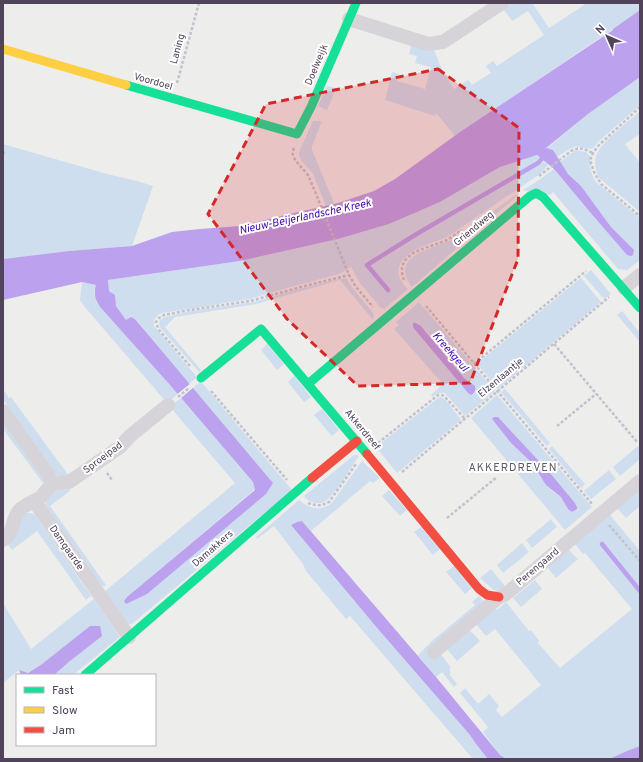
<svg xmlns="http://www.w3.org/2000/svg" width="643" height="762" font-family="Overpass,sans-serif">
<rect width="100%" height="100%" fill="#ededec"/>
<path fill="#cedeee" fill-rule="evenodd" d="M512 3H532L549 28 584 5 583 3H640V10L613 29 455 136 436 113 435 116 385 100 392 72 398 74 397 81 425 89 431 67 415 63 417 56 409 54 412 43 434 50 443 72 454 89 468 80 472 85 491 73 486 66 493 61 497 66 544 35 528 11 512 21 503 9Z
M640 77V105L597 143C596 145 595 147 593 148 589 151 580 145 574 147 568 149 562 154 557 157L553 150 546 149 588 114Z
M327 86 336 88 327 110 318 106Z
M640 111V134L625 144 640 163V212L599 178C596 171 593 163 597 154 602 141 629 121 640 111Z
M313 121H322L312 146V150L334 203 326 206 313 174C309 167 298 161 299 152Z
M3 144 107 174 137 181 153 186 132 246 69 251 3 259Z
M576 150 586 152 590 156C590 166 590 174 597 183L640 218V260L627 270 618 269 553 192 550 195 523 190 539 180 554 169 566 184 611 227 581 186 568 174 559 163 573 152Z
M537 155 542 159 471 202 425 227 380 255 414 238 539 163 545 162 548 165 540 174 456 231C451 235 446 237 440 240 424 245 387 258 402 282 404 285 406 287 408 289L384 309 380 307 359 282 351 267 339 274 273 292 250 299 163 313 159 314 154 320V326L156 328 196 376V378L189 384 136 319 131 317 126 320 116 306 115 295 109 291 108 280 240 261 338 239 389 224 440 202 500 167Z
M516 195H518L412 287C387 254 435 249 455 238Z
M591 270 611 294 604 299 584 276Z
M344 278 347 279 351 286 374 314 373 320 340 280 256 304 175 317 165 327 201 370 200 373 161 329 159 323 160 320 165 317 192 311 254 302 291 291Z
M581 278 601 302 498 389 479 366V362Z
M82 282 96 285 94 293 97 303 178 394 167 403 84 306 80 300Z
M419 302 495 391 465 416 445 393C440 392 437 393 432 397L431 395 443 384 394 329 399 325 396 322ZM417 323 421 326 426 331 465 379 472 395 468 393 416 331Z
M622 311 640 333V342L617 315Z
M267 344 284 364 277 370 261 350Z
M294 376 311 397 304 402 288 382Z
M200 382 203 384 292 490 133 623 128 625 104 592 235 483 170 407 181 398 253 482 255 489 127 597 124 601 273 483 193 388Z
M3 389 9 398 11 397 69 476 58 478 3 399Z
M505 389 550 443 547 446 501 392Z
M497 395 592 507 565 530 471 418ZM496 417H498C525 445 550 474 575 503L577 507V509L572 512 561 497 551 490 540 477 531 462 511 443 492 419Z
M440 397 443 398 446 400 461 420 397 473 376 447 438 398Z
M322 409 339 430 332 436 314 415Z
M3 421 41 474 44 480 43 483 3 429Z
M552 446 585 484 581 488 549 449Z
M638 446 640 449V459L620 476 613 467Z
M354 455H357L359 456C352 466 333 498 324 502 317 505 308 502 304 496Z
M362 461 380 478 373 483 370 481 311 531 302 521 297 522 292 526 378 629 470 735 476 744 488 759H473L350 616 346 619 306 571 303 564 274 526 257 539 256 537 299 500C310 510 325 512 334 500Z
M609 470 616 479 591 499 584 491Z
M69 489 71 490 50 506 106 585 101 588 45 506 46 500 54 491Z
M389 490 407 510 400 516 382 496Z
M639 490 640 491V506L626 518 617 508Z
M27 513H31L35 515 91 596 86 600 37 531 12 550 7 543 23 515Z
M610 515 640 551V746L627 751 609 759H506L500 755 483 732 488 727 460 693 465 688 478 704 489 694 499 706 496 710 502 717 541 685 495 629 486 636 474 622 493 610 498 609 506 602 529 631 531 630 539 641 538 643 560 668 632 609 585 553 583 554 575 544Z
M551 519 557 527 532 548 526 540Z
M421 527 440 549 433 555 414 532Z
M522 543 529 552 503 573 497 565Z
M568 549 578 559 556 578 547 567Z
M454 566 472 588 465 594 446 572Z
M491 569 505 586 502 589 494 590 480 578Z
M535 580 542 589 521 607 513 598Z
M479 596 487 605 439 652 450 666V675L457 684 454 687 442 672 436 677 418 655 432 641 475 605 472 602Z
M94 599 120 637 73 675H54L70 661 90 626 42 664 27 673 19 670 3 683V603L31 649Z
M468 628 480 641 457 661 445 647Z"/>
<path fill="#bca1ee" d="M640 10V77L588 114 546 148 553 150 568 174 581 186 611 227 634 250 633 255 631 256 627 255 590 212 554 169 537 155 500 167 440 202 389 224 338 239 240 261 108 280 109 291 115 295 116 306 126 320 131 317 135 319 141 326 193 388 273 483 266 494 147 594 126 604 124 601 127 597 255 490 253 482 170 385 101 308C96 301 93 295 96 285L82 282 3 300V259L69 251 132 246 172 232 200 229 240 226 294 213 338 203 374 191 395 179 460 132 613 30V29Z
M413 323H416L421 326 465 379 475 386C476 390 475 393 471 395L468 393 416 331 413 327Z
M494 417H498L550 473 575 503 577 507V509L572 512 568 509 561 497 546 485 531 462 511 443 492 419Z
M302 521 436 677 500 755 506 759H488L476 744 470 735 378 629 291 525 297 522Z
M90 626H100L102 636 70 661 54 675H21L19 670 28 673 42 664Z
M640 746V759H609L627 751Z"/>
<path fill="#ededec" d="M191 383 194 387 180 399 176 395Z"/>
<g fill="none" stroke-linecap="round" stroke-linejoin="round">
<path stroke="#bca1ee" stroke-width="4.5" d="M388 290 367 265 415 235 538 163 542 159
M602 544 640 591"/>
<path stroke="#c1c2ce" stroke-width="2.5" stroke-dasharray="3 2" stroke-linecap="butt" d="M177 83 199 3
M640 107 599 145 593 153 590 160 594 172 601 184 640 216
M294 148C293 151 292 153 293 155 294 161 306 171 309 177L349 275 356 287 373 307
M3 152 5 153
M539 176 571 151C580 146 584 149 593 153
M404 280C393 252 429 248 447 240 452 237 457 233 462 230
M426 306 592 504
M554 344 638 443
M474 364 586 271
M190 366 159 330 156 322 159 318 164 315 190 310 250 301 301 287 349 275
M211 391 287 480
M178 397 189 388
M557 426 596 394
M378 443 438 395H442L446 398 465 419
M402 472 609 297
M107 473 112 480
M308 503C316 506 322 506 329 502L356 464
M447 518 497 477
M609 525 640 561"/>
<path stroke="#d7d4d9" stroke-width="14" d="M349 19 428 44 443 42 502 3
M624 288 640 275
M3 411 48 474 52 484
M34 501 40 498 52 484 69 482 72 480 120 447 130 436 168 405
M3 540C15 531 11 522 18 512 21 507 29 504 34 501L129 637
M434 652 499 597 506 594 640 481"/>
<path stroke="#16e098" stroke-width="9" d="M126 85 297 134 311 107 356 3
M201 378 261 329 367 454
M308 384 530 196 536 193 543 197 640 308
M85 675 312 478"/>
<path stroke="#ffcf43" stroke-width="9" d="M3 49 126 85"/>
<path stroke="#f24e42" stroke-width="9" d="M367 454 479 589 487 595 499 597
M312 478 357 441"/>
</g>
<path fill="#d62828" fill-opacity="0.2" stroke="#d62828" stroke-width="3" stroke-dasharray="8 5" stroke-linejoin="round" d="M438 69 519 128 518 259 470 383 358 386 287 319 208 214 266 104Z"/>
<g text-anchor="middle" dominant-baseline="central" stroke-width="4" stroke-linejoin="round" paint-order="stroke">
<g font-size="10" fill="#514359" stroke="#fff">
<text transform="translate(178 49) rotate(-75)">Laning</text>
<text transform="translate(317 65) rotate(-67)">Doelweijk</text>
<text transform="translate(153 82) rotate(16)">Voordoel</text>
<text transform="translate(474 229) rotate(-40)">Griendweg</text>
<text transform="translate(501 378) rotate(-40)">Elzenlaantje</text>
<text transform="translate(362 430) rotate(50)">Akkerdreef</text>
<text transform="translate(103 458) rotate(-37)">Sproeipad</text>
<text transform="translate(66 548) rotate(55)">Damgaarde</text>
<text transform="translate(213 549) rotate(-41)">Damakkers</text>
<text transform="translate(538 567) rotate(-40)">Perengaard</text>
</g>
<g font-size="11" font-style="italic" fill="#4006a9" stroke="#fff">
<text transform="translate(305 217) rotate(-12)">Nieuw-Beijerlandsche Kreek</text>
<text transform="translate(450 352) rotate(49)">Kreekgeul</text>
</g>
<g font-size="11" letter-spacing="1" fill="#5e5860" stroke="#fff">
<text x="513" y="468">AKKERDREVEN</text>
</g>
</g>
<rect width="643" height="762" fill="none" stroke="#514359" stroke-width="8"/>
<rect x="16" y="674" width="140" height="72" fill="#ffffff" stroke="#b9b4bd"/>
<rect x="24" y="687" width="20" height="6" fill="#16e098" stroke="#b9b4bd"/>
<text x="52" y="694" font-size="12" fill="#514359">Fast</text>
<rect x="24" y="707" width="20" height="6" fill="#ffcf43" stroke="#b9b4bd"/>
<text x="52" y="714" font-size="12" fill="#514359">Slow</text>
<rect x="24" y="727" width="20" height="6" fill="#f24e42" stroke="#b9b4bd"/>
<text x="52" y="734" font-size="12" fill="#514359">Jam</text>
<g transform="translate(607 36) rotate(315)" stroke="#ffffff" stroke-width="3" paint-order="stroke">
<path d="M0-3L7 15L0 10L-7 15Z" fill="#514359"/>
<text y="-6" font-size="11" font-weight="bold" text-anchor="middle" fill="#514359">N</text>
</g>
</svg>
